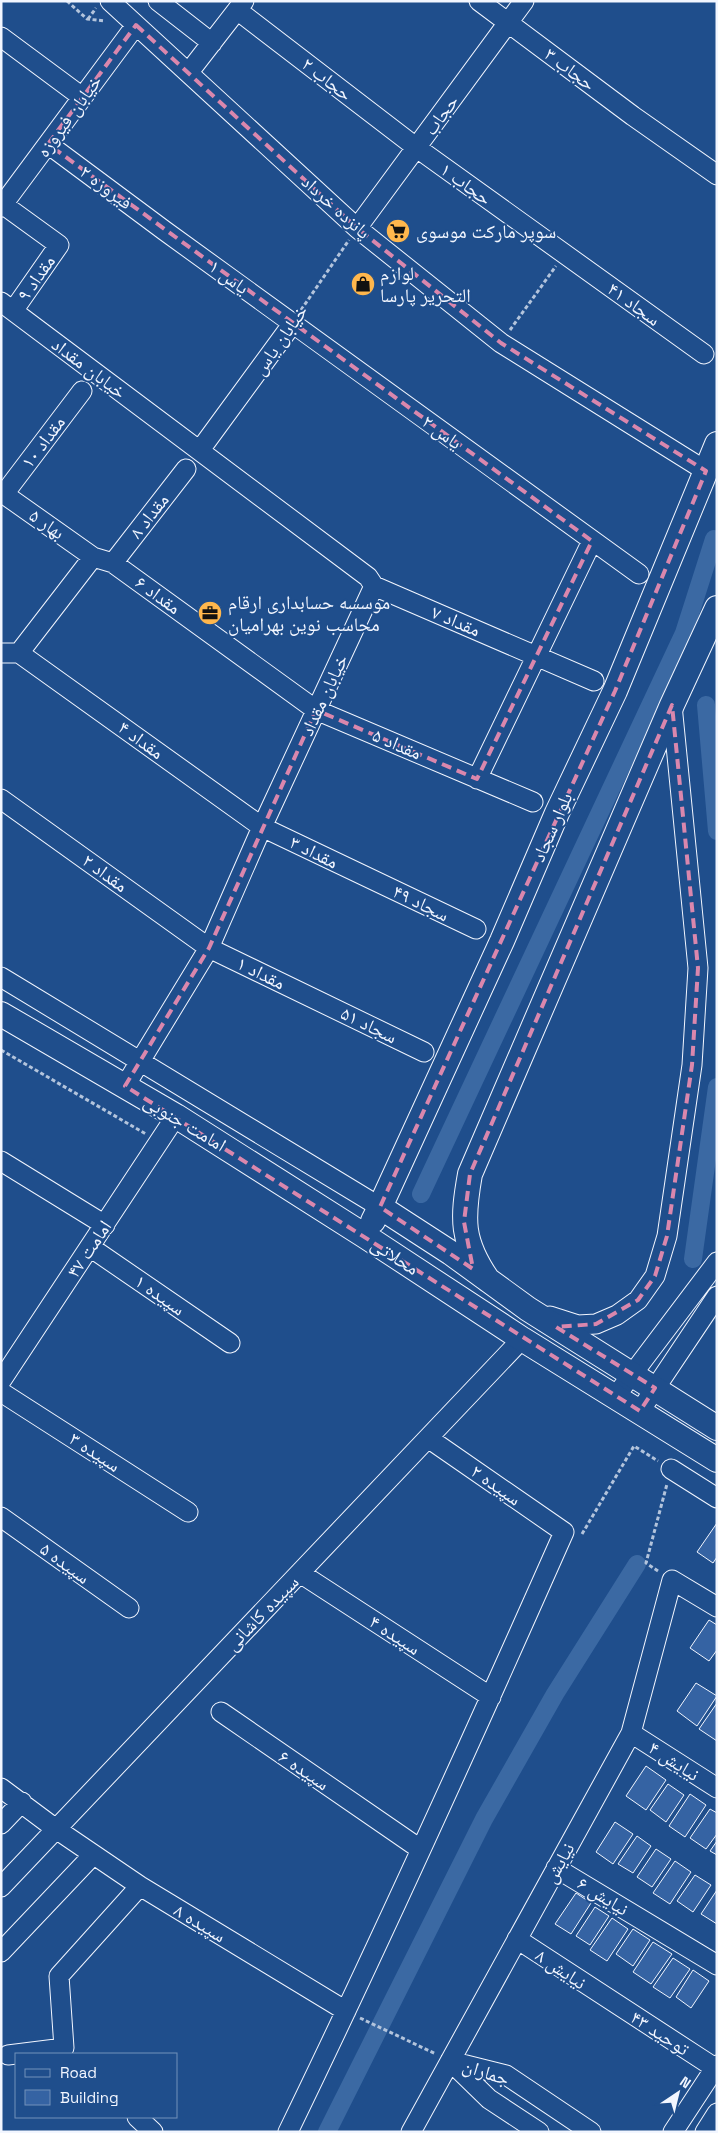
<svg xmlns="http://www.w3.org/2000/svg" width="718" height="2133" font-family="'Space Grotesk','Noto Naskh Arabic',sans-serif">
<rect width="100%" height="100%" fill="#1f4e8c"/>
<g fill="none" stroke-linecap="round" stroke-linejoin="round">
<path stroke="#3b69a3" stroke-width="18" d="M706 705 717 831
M421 1194 684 633 714 539
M693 1259 717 1087
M327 2132 484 1819 555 1694 637 1564"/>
</g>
<path fill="#3563a3" stroke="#f2f6ff" d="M717 1523V1557L713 1563 697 1552Z
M709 1620 717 1625V1650L709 1661 690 1648Z
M696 1683 717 1696 697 1726 677 1711Z
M717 1703V1741L699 1729Z
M646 1766 666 1780 646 1810 626 1796Z
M668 1784 684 1795 666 1822 650 1810Z
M690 1794 706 1805 685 1837 669 1826Z
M710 1809 717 1813V1834L706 1849 690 1838Z
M615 1822 633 1834 613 1864 596 1852Z
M637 1836 651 1846 633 1873 618 1864Z
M717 1841V1855L710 1851Z
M656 1849 671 1859 652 1887 637 1877Z
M675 1861 691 1872 670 1904 653 1893Z
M695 1875 711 1885 693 1912 677 1901Z
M717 1890V1924L701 1914Z
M576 1893 591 1903 571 1934 555 1924Z
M595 1907 609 1916 590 1945 576 1936Z
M612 1918 628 1929 607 1961 590 1950Z
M633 1929 650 1940 633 1966 616 1954Z
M653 1942 672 1954 651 1984 633 1972Z
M673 1958 690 1969 670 1998 653 1987Z
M693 1970 709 1981 691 2008 676 1997Z"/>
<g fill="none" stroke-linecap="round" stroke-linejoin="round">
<g stroke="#f2f6ff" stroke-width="21">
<path id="minor" d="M110 1 357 228 501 343 706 471
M158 1 212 43
M479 1 633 116 717 175
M237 10 417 148 704 354
M1 37 82 97
M189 72 244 1
M48 144 165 231 639 574
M1 203 59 245 13 311
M1 207 136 25
M357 228 524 1
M1 302 368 577 374 586 262 827 209 948 125 1086
M200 450 293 323
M1 492 93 557 113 563 316 710 533 802
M4 494 82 391
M113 563 186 469
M374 586 594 681
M1 653H19L93 557
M19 653 262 827 476 929
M477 779 592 541
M1 799 209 948 424 1052
M1 977 380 1207
M1 1161 105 1225
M90 1247 230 1343
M550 1316 578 1325 596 1324 617 1315 638 1300 655 1276 667 1236 692 1065 698 968 672 705
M1 1381 176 1116
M1 1392 188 1512
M615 1397 717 1262
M640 1411 717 1296
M671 1469 717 1498
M1 1517 129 1608
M300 1573 491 1697
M221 1712 420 1849
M631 1733 717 1788
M1 1788 56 1829 140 1886 346 2011
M1 1824 22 1802
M556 1868 717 1965
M1 1887 522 1339
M517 1939 715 2068
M1 1952 93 1855
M8 2055 64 2048 59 1976 140 1886
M450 2061 506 2075 591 2132
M451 2062 489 2099 539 2132
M137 2117 153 2132
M288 2132C384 1934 475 1733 564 1532L428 1438
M411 2132 631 1733 672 1580 717 1607
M673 2132 717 2065
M705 2132 717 2113"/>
</g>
<g stroke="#f2f6ff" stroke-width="26">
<path id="major" d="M1 1014 176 1116 365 1236 522 1339 717 1460
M380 1207 502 941 557 813 615 691 717 444
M373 1221 380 1207 451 1253 528 1309 717 1428
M488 1280C461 1241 462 1219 470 1174L672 705 717 608"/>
</g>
<path stroke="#b3c4dc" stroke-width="3" stroke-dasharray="4 2.5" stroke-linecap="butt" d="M67 1 87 19 105 21
M88 19 96 8
M301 310 349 240
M510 330 556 266
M1 1050 146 1134
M582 1534 634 1446 658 1461
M658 1571 646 1563 667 1484
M360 2018 436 2054"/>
<use href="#minor" stroke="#1f4e8c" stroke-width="19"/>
<use href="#major" stroke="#1f4e8c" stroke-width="24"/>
</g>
<path fill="none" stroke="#da87ad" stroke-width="4" stroke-dasharray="10 6" stroke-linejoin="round" d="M136 25 357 228 501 343 706 471 615 691 380 1207 473 1269 464 1222 470 1174 672 705 698 968 692 1065 667 1236 655 1276 638 1300 596 1324 556 1327 655 1388 640 1411 125 1086 209 948 316 710 477 779 592 541 48 144Z"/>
<defs>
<g id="supermarket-disc" transform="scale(1.25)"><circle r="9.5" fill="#ffb74d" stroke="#1f4e8c"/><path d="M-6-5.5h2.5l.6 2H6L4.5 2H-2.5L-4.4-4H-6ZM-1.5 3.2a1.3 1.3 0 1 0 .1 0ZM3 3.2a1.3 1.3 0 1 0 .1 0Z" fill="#111"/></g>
<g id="shop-disc" transform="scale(1.25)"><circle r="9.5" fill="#ffb74d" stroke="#1f4e8c"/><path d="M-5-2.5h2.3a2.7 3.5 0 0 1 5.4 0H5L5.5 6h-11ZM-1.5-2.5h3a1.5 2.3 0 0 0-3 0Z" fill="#111"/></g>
<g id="office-disc" transform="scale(1.25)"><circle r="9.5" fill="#ffb74d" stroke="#1f4e8c"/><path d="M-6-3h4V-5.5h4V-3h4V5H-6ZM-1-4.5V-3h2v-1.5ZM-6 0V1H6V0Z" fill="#111"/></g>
</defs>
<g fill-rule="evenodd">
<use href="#supermarket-disc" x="398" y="231"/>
<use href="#shop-disc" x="363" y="284"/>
<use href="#office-disc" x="210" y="613"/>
</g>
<g text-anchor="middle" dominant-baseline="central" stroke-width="4" stroke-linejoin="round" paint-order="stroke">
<g font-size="19" fill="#f2f6ff" stroke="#1f4e8c">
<text transform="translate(570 69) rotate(37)">حجاب ۳</text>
<text transform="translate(327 79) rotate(38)">حجاب ۲</text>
<text transform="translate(441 115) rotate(-54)">حجاب</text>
<text transform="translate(69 116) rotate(-54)">خیابان فیروزه</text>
<text transform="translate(466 184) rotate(36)">حجاب ۱</text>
<text transform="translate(106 187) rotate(37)">فیروزه ۲</text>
<text transform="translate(336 207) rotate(42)">پانزده خرداد</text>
<text transform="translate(229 277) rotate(36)">یاس ۱</text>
<text transform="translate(36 278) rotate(-55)">مقداد ۹</text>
<text transform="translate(634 304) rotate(36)">سجاد ۴۱</text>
<text transform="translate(280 340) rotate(-55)">خیابان یاس</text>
<text transform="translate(89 368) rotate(37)">خیابان مقداد</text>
<text transform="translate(442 432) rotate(36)">یاس ۲</text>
<text transform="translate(43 442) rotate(-53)">مقداد ۱۰</text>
<text transform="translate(149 516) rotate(-52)">مقداد ۸</text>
<text transform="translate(47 524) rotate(35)">بهار ۵</text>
<text transform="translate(158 595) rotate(36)">مقداد ۶</text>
<text transform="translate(456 621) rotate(23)">مقداد ۷</text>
<text transform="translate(324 695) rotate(-65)">خیابان مقداد</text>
<text transform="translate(141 740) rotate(36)">مقداد ۴</text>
<text transform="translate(397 744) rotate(23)">مقداد ۵</text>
<text transform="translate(552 827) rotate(-66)">بلوار سجاد</text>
<text transform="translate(314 852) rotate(26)">مقداد ۳</text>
<text transform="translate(105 873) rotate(36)">مقداد ۲</text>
<text transform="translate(421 903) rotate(26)">سجاد ۴۹</text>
<text transform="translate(261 973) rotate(26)">مقداد ۱</text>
<text transform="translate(369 1025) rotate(26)">سجاد ۵۱</text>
<text transform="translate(185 1123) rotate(31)">امامت جنوبی</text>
<text transform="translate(89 1249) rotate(-56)">امامت ۴۷</text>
<text transform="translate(395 1256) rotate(33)">محلاتی</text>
<text transform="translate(160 1295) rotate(35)">سپیده ۱</text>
<text transform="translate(95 1452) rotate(33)">سپیده ۳</text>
<text transform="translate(496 1485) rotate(35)">سپیده ۲</text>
<text transform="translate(65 1563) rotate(36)">سپیده ۵</text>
<text transform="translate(262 1613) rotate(-46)">سپیده کاشانی</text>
<text transform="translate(395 1635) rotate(33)">سپیده ۴</text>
<text transform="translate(674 1761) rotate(33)">نیایش ۴</text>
<text transform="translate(304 1770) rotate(34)">سپیده ۶</text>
<text transform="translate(559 1863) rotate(-61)">نیایش</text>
<text transform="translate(603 1896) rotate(32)">نیایش ۶</text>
<text transform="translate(200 1923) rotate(31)">سپیده ۸</text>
<text transform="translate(561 1969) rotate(34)">نیایش ۸</text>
<text transform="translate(660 2033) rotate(33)">توحید ۴۳</text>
<text transform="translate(486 2072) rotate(18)">جماران</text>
</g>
<g font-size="19" fill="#f2f6ff" stroke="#1f4e8c" text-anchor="start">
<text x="416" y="231">سوپر مارکت موسوی</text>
<text x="380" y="273">لوازم<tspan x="380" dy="22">التحریر پارسا</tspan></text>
<text x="228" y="602">موسسه حسابداری ارقام<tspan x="228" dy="22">محاسب نوین بهرامیان</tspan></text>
</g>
</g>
<rect width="718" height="2133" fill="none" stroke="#f2f6ff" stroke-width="5"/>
<rect x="15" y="2053" width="162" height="65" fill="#1f4e8c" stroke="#7391ba"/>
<rect x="25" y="2069" width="25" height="8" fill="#1f4e8c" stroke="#7391ba"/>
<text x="60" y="2078" font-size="15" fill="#f2f6ff">Road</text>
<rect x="25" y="2090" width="25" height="15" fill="#3563a3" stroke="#7391ba"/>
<text x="60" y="2103" font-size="15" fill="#f2f6ff">Building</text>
<g transform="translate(678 2093) rotate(35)" stroke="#1f4e8c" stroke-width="4" paint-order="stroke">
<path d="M0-4L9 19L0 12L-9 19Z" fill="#f2f6ff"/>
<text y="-8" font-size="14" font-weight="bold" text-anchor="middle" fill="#f2f6ff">N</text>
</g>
</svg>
